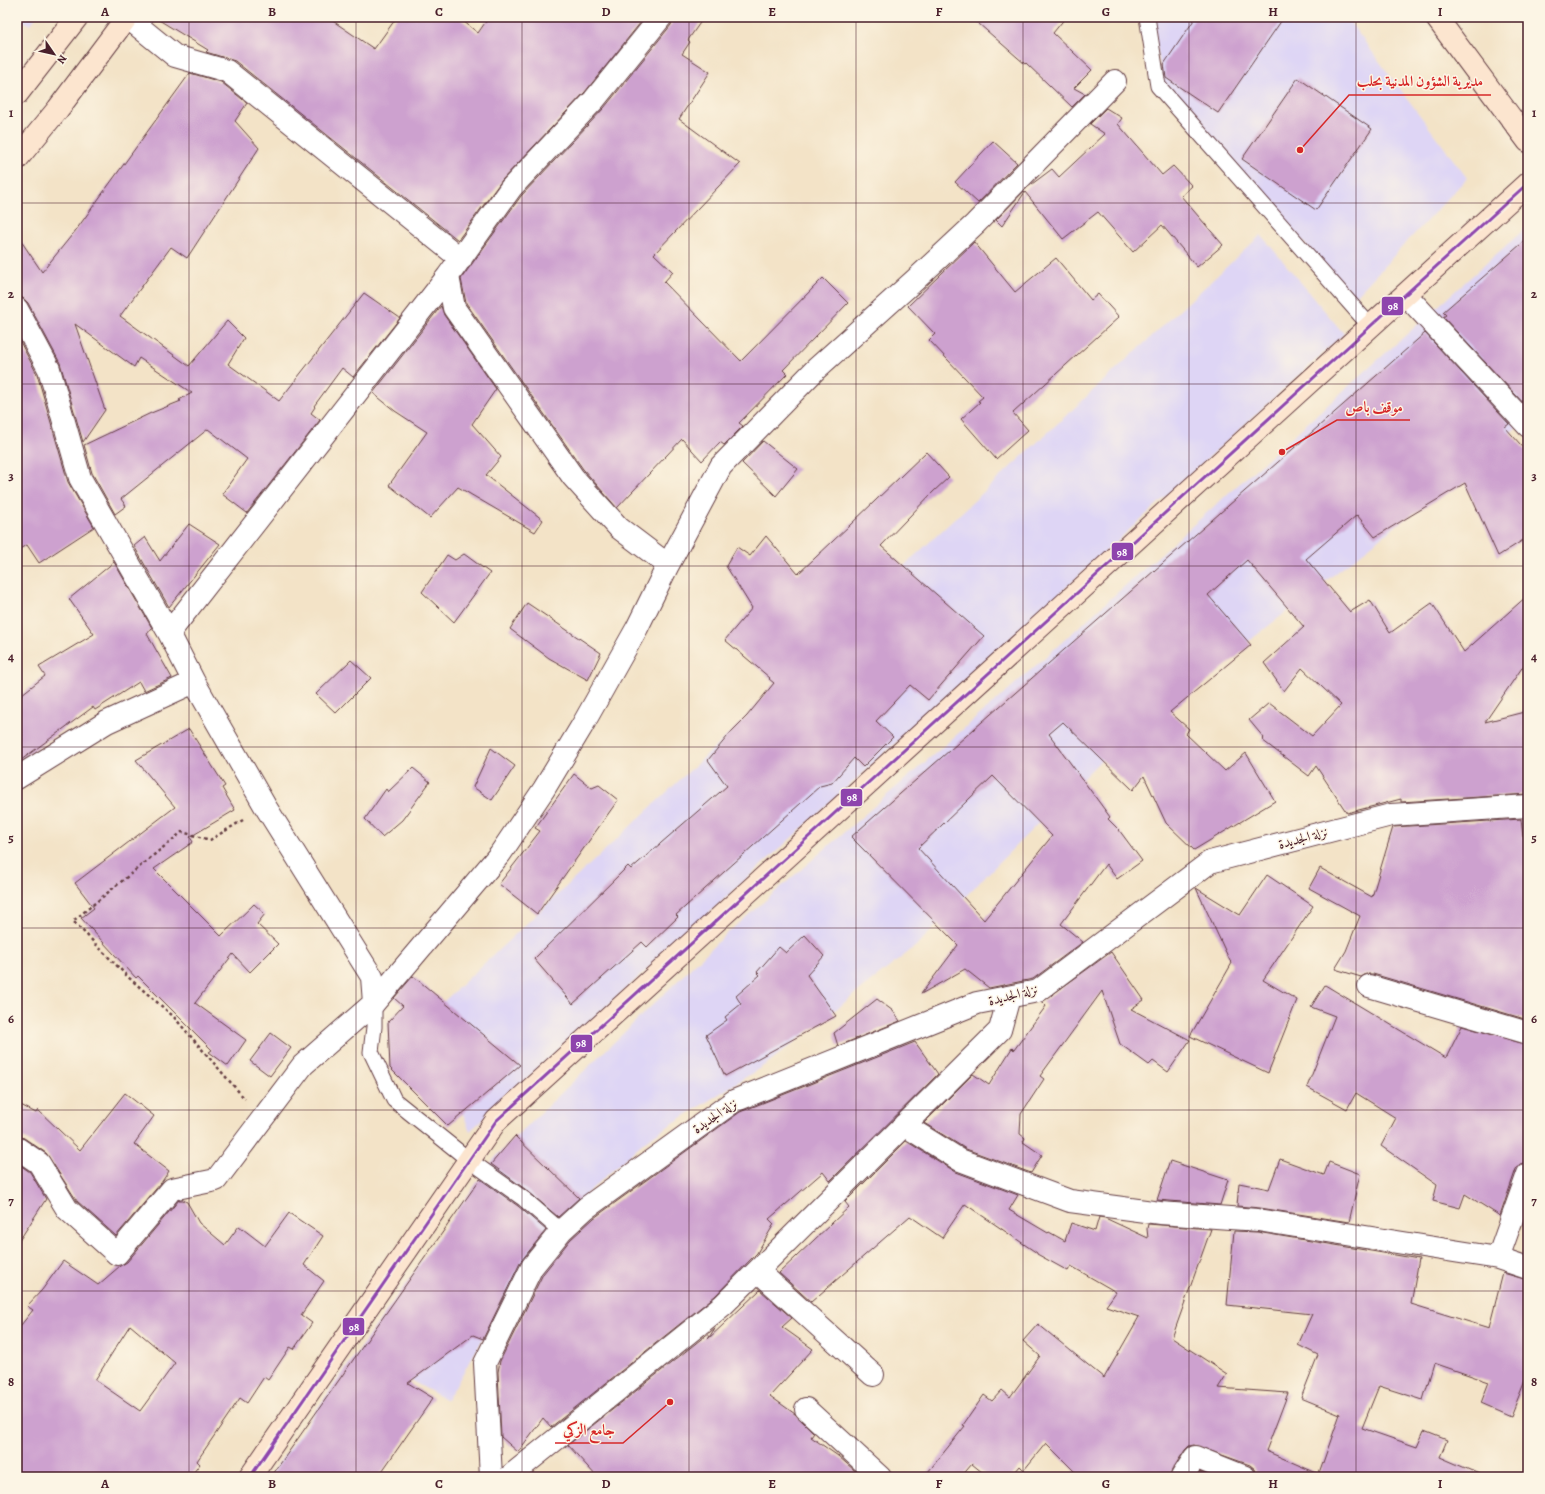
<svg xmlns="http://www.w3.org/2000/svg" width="1545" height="1494" font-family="Alegreya,Amiri,serif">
<rect width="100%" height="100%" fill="#fcf5e5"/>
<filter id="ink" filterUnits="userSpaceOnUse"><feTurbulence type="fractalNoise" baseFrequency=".025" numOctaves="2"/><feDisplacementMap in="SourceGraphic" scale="8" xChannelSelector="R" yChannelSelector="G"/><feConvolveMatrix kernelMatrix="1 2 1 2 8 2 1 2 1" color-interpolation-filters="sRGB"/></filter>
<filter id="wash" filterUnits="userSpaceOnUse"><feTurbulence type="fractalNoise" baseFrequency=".012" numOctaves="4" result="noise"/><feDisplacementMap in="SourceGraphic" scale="16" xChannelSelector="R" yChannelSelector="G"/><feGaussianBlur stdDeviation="0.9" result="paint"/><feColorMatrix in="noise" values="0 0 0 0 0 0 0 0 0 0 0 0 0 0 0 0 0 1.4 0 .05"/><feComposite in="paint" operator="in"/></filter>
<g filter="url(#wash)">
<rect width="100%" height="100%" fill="#f3e3c7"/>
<path fill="#ded5f5" d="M17 17H36L30 25Z
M1152 17H1346L1467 178 1354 298 1164 90Z
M1528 226V418L1396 526 1116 745 916 946 768 1063 645 1141 586 1194 532 1256 447 1400 410 1380 341 1477H269L495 1157 722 938 1005 693Z
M1261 235 1344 334 470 1131 424 1020 732 731 879 589Z"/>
<g id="blocks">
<path fill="#cda1cf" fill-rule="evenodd" d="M154 17H327L374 49 397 17H458L478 33 489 17H645L585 92 502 180 458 240 235 61 206 52 208 50Z
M673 17H704L688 40 690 42 682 54 710 72 679 119 740 164 654 254 673 272 664 282 741 361 823 278 848 303 783 370 787 374 739 423 743 426 724 445 720 442 702 461 682 439 617 508 583 469 466 303 461 279 521 196 604 108 671 25Z
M971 17H1066L1053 33 1092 70 1074 88 1085 94 1072 107 1026 63 1025 64Z
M1196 17H1284L1218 113 1166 78 1164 64Z
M190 73 221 82 247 103 235 121 259 148 187 258 171 247 120 316 189 366 227 321 244 338 228 364 279 401 364 293 400 318 353 377 342 368 314 406 315 407 311 413 320 420 247 513 222 494 247 459 208 429 121 499 126 506 115 514 92 473 84 445 151 413 181 401 179 400 192 393 139 358 134 367 75 324 105 410 83 442 60 363 28 303 23 298 17 297V235L42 272 76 230Z
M1298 78 1372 129 1316 210 1242 159Z
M1106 108 1122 118 1118 124 1162 175 1173 166 1192 186 1181 196 1223 245 1197 267 1162 225 1133 252 1098 212 1063 239 1025 192 1002 226 996 220 1028 187 1052 169 1059 177 1105 134 1090 124Z
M993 141 1017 163 978 203 955 182Z
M1528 238V408L1443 317 1446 315 1443 312Z
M974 242 1015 292 1056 258 1091 300 1098 294 1119 317 1013 413 1028 430 996 459 961 419 980 402 978 401 983 397 929 340 935 334 908 306Z
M441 306 444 315 496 389 472 424 501 457 486 475 543 520 535 532 458 487 430 518 389 485 427 432 395 411 373 393Z
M1425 333 1509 424 1505 427 1528 453V537L1498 556 1465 483 1375 537 1357 515 1306 559 1350 612 1370 600 1390 633 1432 603 1464 652 1528 595V659L1485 722 1528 711V794L1401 802V799L1347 813 1316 766 1309 776 1262 740 1264 738 1249 720 1269 703 1312 736 1341 705 1302 668 1284 691 1264 663 1304 627 1247 560 1208 595 1251 645 1170 712 1189 729 1186 734 1225 771 1246 753 1275 801 1194 850 1166 823 1144 776 1133 790 1063 722 1049 734 1110 817 1108 819 1119 830 1142 861 1117 879 1106 864 1061 924 1083 942 1033 979 989 988 965 969 921 994 958 945 851 837ZM993 776 1052 836 984 920 918 848Z
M17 336 37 374 68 482 94 527 39 563 27 545 17 550Z
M763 441 798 469 776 496 742 463Z
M926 452 949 477 933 492 881 546 984 636 928 700 910 685 876 721 893 737 863 767 854 758 832 783 820 786 676 915 678 917 647 947 642 942 573 1004 534 959 628 866 631 869 727 786 708 760 732 731 747 716 774 683 769 679 770 678 725 640 752 608 726 566 737 547 750 556 766 536 798 574 850 525Z
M189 524 220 544 169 607 134 546 145 537 160 561Z
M464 554 490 573 454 622 422 592 447 555 455 560Z
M114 562 152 628 147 634 172 678 144 691 139 682 95 710 93 707 17 763V698L45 676 39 667 94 634 69 599Z
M527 603 601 653 588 680 549 658 510 629Z
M351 660 371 678 336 713 316 694Z
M189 729 225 786 222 788 235 810 190 837 193 842 154 869 221 936 254 904 265 914 257 924 278 944 250 972 233 954 195 1003 246 1040 228 1066 209 1052 212 1050 138 976 136 978 81 918 94 908 75 883 175 807 136 760Z
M491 748 515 766 492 800 473 787Z
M413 768 430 782 402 820 382 837 365 819 386 789 388 792Z
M574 774 592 788 599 785 618 800 537 914 499 884 540 831 535 828Z
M1521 819 1523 837 1528 838V1020L1373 974H1366L1361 977 1335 969 1346 951 1360 916 1309 888 1320 868 1372 897 1393 827Z
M1267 875 1313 906 1263 980 1297 1000 1268 1073 1190 1036 1232 963 1230 961 1196 888 1240 915Z
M805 935 824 956 807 975 836 1016 725 1076 706 1035 727 1020 725 1017 741 1004 736 996 760 975 757 972 779 947 786 953Z
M1111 952 1144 1000 1131 1009 1190 1040 1168 1072 1153 1061 1149 1065 1120 1044 1102 991 1040 1076 1044 1079 1021 1114 1020 1134 1025 1138 1023 1142 1042 1155 1031 1173 966 1149 924 1123 973 1074 989 1085 1012 1048 1014 1050 1046 1006 1042 1002Z
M413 976 520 1065 448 1126 390 1068 388 1022 403 1006 394 998Z
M1325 985 1446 1058 1462 1026 1528 1045V1162L1520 1164 1516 1169 1500 1216 1465 1194 1460 1208 1433 1201 1437 1185 1381 1146 1396 1118 1356 1093 1347 1109 1307 1087 1335 1016 1311 1007Z
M877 999 893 1011 900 1021 838 1046 834 1033Z
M271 1033 291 1048 270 1076 250 1061Z
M915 1042 938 1074 830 1181 823 1172 769 1219 774 1224 757 1253 715 1296 551 1427 543 1418 518 1452 501 1437 498 1372 500 1361 543 1274 570 1240 594 1218 740 1112Z
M125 1093 154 1116 134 1144 169 1171 161 1183 116 1236 77 1201 46 1153 24 1138 17 1136V1103L36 1113 38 1110 80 1150Z
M515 1136 579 1198 558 1217 529 1192 491 1164Z
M906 1141 956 1172 1018 1195 1009 1210 1048 1233 1049 1232 1065 1241 1071 1223 1095 1231 1099 1217 1105 1218 1148 1238 1147 1229 1148 1224 1211 1229 1172 1338 1227 1374 1218 1388 1288 1393 1266 1451 1319 1474 1340 1414 1301 1398 1318 1355 1298 1345 1312 1314 1227 1305 1234 1231 1257 1232 1419 1259 1411 1304 1489 1328 1503 1273 1528 1280V1373L1511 1416 1481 1403 1489 1382 1434 1363 1423 1400 1379 1386 1362 1428 1417 1447 1424 1431 1447 1440 1440 1457 1486 1477H1268L1256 1472 1255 1469 1250 1465 1194 1445 1189 1446 1185 1450 1172 1470 1170 1477H1080L1046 1443 1024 1470 1020 1466 1011 1477H988L972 1464 961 1477H924L965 1426 963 1425 984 1395 992 1401 1002 1390 1010 1397 1040 1356 1023 1341 1038 1324 1104 1378 1139 1317 1106 1306 1116 1292 1071 1266 1068 1271 1037 1254V1253L965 1204 942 1238 910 1216 811 1302 779 1273 849 1207 845 1202Z
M1280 1159 1324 1175 1329 1162 1360 1174 1349 1222 1260 1208 1237 1206 1239 1183 1269 1189Z
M1170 1161 1228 1180 1220 1205 1157 1200Z
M17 1163 30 1172 46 1199 17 1244Z
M480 1179 518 1206 546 1230 521 1261 483 1339 473 1335 408 1383 433 1398 378 1477H271Z
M179 1200H183L187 1202 199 1223 225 1245 239 1226 265 1246 289 1213 323 1236 304 1265 324 1281 301 1315 312 1323 294 1349 290 1347 268 1380 264 1377 247 1403 240 1398 197 1461 200 1464 190 1477H17V1330L33 1310 27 1306 42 1290 63 1261 98 1285 120 1266 127 1262ZM130 1325 175 1363 140 1411 95 1380Z
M760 1290 792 1318 782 1327 813 1349 770 1396 795 1414 814 1433 811 1437 838 1456 862 1477H597L568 1445 715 1328 708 1339Z
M1200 1472 1211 1477H1197Z"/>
</g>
</g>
<g filter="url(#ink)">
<use href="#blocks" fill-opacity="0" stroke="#633c42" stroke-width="1"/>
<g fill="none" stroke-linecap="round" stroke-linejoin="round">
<g stroke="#633c42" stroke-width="17">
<path id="lane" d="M1147 17 1158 86 1371 327
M374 1003V1027L371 1052 394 1100 469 1160 524 1199 561 1231"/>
</g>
<g stroke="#633c42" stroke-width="24">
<path id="street" d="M127 17 175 56 227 71 461 259
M661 17 594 100 511 188 448 276 454 308 573 477 619 528 668 565
M1406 295 1528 426
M17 309 49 369 80 478 169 633 194 682 265 806 372 977 374 1003
M169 633 448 276
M17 778 107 722 194 682
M1369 986 1528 1033
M904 1125 960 1160 1070 1201 1160 1213 1258 1220 1498 1258 1528 1268
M17 1148 39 1163 67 1209 117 1254 172 1189 216 1180 303 1065 374 1003 500 854 544 789 582 726 637 628 668 565 721 466 816 369 915 280 975 224 1115 81
M1498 1258 1528 1174
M758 1271 873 1375
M806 1409 880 1477
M491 1477 485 1363 532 1267 561 1231 586 1208 734 1101 977 1003 1038 991 1210 862 1391 815 1528 806
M509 1477 723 1305 1000 1030 1009 997
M1182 1477 1195 1457 1245 1477"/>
</g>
<g stroke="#633c42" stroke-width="24">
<path id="secondary" d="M1436 17 1528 141
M17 94 77 17
M17 159 58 109 127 17
M250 1477 496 1121 1528 183"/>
</g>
<path stroke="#633c42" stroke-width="2.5" stroke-dasharray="3 3" stroke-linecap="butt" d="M243 820 210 840 182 832 73 921 128 977 173 1016 245 1099"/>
<use href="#lane" stroke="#fff" stroke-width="15"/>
<use href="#street" stroke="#fff" stroke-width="22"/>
<use href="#secondary" stroke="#fce5cf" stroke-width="22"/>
<g stroke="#fcf5e5" stroke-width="6">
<path id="bus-1" d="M250 1477 496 1121 1528 183"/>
</g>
<use href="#bus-1" stroke="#8e44ad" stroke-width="3"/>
</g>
</g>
<path fill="none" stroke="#4a1f2b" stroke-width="1" stroke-opacity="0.55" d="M189 17V1477M356 17V1477M522 17V1477M689 17V1477M856 17V1477M1023 17V1477M1189 17V1477M1356 17V1477M17 203H1528M17 384H1528M17 566H1528M17 747H1528M17 928H1528M17 1110H1528M17 1291H1528"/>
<g text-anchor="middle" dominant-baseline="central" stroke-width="3" stroke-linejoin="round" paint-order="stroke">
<g font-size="14" fill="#4a1f2b" stroke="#fcf5e5">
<text transform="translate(1303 838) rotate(-15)">نزلة الجديدة</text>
<text transform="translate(1013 995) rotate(-14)">نزلة الجديدة</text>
<text transform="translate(715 1116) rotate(-34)">نزلة الجديدة</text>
</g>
</g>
<path fill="none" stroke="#d62828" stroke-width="1.5" d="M1300 150L1349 95H1491M1282 452L1337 420H1410M670 1402L623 1443H555"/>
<g fill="#d62828" stroke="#fcf5e5" stroke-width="1.5">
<circle cx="1300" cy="150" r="4"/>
<circle cx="1282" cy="452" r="4"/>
<circle cx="670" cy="1402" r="4"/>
</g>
<g font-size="15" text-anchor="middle" font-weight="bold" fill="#d62828" stroke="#fcf5e5" stroke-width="3" stroke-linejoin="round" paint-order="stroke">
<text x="1420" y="86">مديرية الشؤون المدنية بحلب</text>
<text x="1374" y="412">موقف باص</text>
<text x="589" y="1435">جامع الزكي</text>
</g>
<g stroke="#fcf5e5" stroke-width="1.5">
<rect x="1381" y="296" width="23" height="20" rx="4" fill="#8e44ad"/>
<rect x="1111" y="542" width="23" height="19" rx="4" fill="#8e44ad"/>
<rect x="840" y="788" width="23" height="19" rx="4" fill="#8e44ad"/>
<rect x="570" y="1034" width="23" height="19" rx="4" fill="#8e44ad"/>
<rect x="342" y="1317" width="23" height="19" rx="4" fill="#8e44ad"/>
</g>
<g font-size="11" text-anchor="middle" font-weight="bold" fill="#fff">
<text x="1393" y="310">98</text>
<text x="1122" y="556">98</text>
<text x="852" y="801">98</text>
<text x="581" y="1047">98</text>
<text x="354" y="1331">98</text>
</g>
<rect width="1545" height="1494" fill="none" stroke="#fcf5e5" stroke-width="44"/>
<g transform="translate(54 54) rotate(124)" stroke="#fcf5e5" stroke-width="3" paint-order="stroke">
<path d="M0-3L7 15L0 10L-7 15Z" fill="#4a1f2b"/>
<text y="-6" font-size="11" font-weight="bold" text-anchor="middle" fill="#4a1f2b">N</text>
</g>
<rect x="22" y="22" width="1501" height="1450" fill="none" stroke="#4a1f2b" stroke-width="1.5"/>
<g font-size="13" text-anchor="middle" font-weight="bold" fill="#4a1f2b">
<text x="105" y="16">A</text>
<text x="272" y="16">B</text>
<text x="439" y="16">C</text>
<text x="606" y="16">D</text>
<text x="772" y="16">E</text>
<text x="939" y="16">F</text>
<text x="1106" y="16">G</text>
<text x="1273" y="16">H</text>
<text x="1440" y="16">I</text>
<text x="11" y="117">1</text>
<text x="1534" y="117">1</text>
<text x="11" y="298">2</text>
<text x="1534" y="298">2</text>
<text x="11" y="480">3</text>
<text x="1534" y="480">3</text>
<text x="11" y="661">4</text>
<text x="1534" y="661">4</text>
<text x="11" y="842">5</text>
<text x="1534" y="842">5</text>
<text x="11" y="1023">6</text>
<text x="1534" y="1023">6</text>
<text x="11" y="1205">7</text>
<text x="1534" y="1205">7</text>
<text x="11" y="1386">8</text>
<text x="1534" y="1386">8</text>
<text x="105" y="1488">A</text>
<text x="272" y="1488">B</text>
<text x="439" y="1488">C</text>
<text x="606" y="1488">D</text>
<text x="772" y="1488">E</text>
<text x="939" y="1488">F</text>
<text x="1106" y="1488">G</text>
<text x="1273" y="1488">H</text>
<text x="1440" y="1488">I</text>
</g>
</svg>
